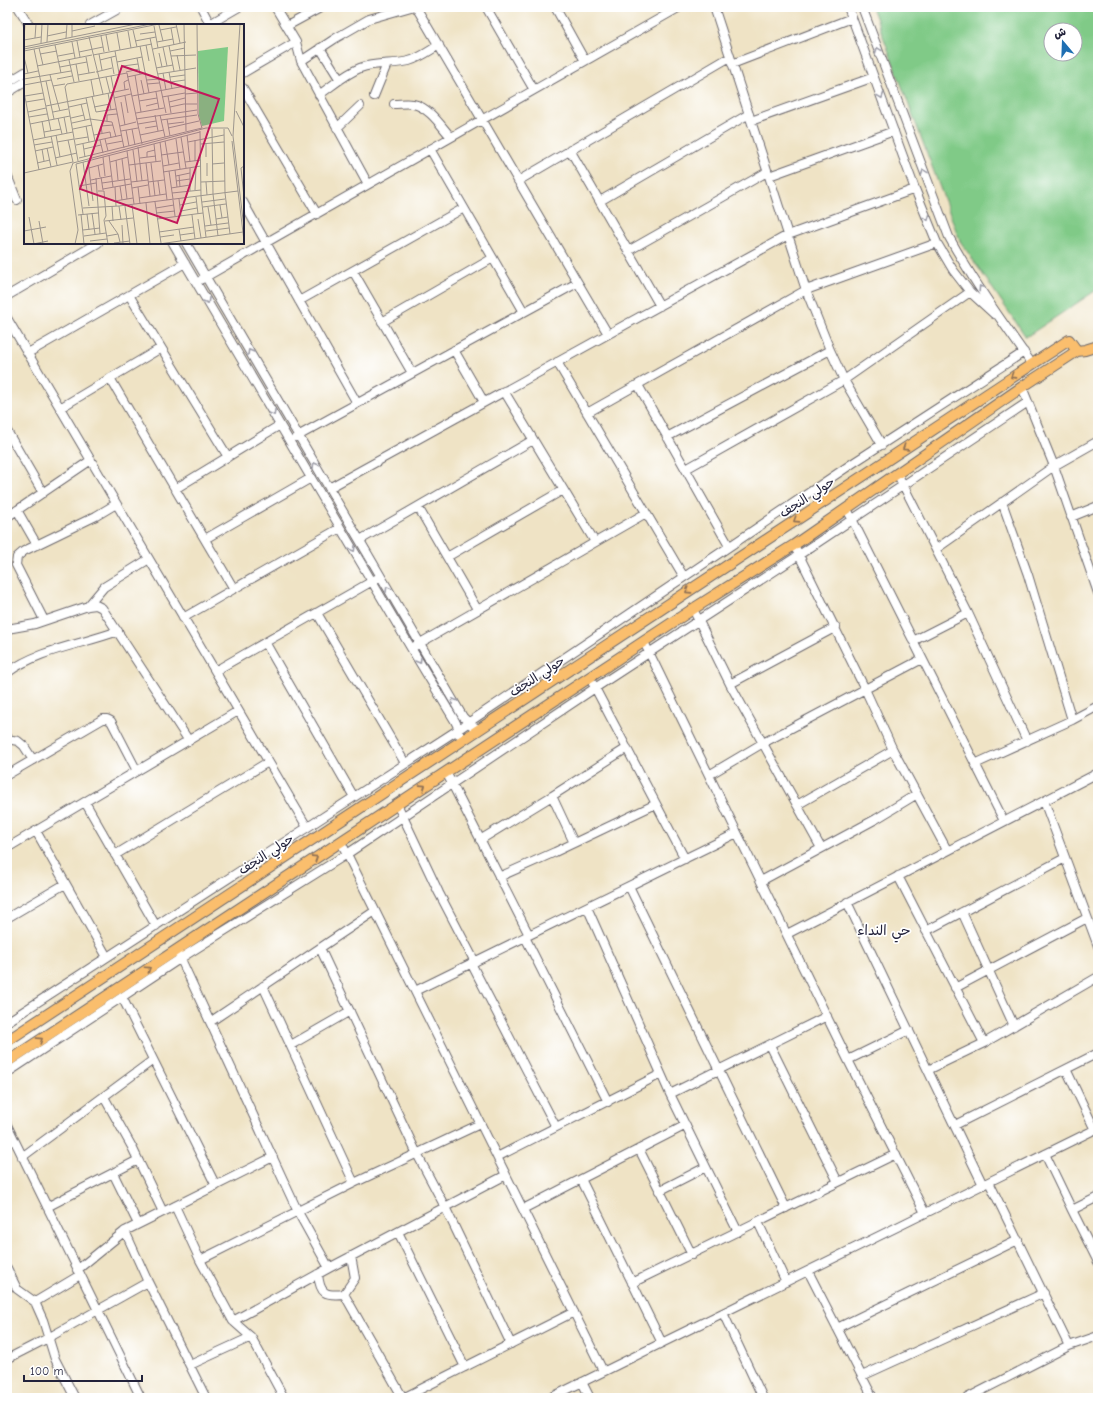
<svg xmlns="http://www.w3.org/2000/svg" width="1105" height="1405" font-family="'Comic Neue','Playpen Sans Arabic',sans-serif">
<rect width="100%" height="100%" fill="#fff"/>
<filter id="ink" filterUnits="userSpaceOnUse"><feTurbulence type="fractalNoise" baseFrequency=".025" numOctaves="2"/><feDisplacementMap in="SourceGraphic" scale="8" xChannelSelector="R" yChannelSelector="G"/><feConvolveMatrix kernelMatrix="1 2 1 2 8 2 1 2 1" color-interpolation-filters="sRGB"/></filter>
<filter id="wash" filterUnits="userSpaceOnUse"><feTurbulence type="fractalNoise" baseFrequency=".012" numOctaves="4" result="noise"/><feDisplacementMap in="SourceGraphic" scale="16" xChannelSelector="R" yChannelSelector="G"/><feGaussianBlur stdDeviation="0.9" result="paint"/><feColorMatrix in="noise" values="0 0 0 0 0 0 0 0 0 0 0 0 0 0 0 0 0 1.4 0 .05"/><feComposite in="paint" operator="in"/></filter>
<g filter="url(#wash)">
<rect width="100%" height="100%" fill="#efe3c5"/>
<path fill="#80ca87" stroke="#517661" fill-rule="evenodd" d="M872 7H1098V289L1026 337 960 241ZM1051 30H1075V54H1051Z"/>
</g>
<g filter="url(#ink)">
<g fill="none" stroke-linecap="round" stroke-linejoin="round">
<g stroke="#6a666b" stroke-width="10">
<path id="minor" d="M18 7 29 25
M201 7 210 24
M275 7 296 42 301 61 368 184
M416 7 608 334
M486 7 534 90
M555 7 585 61
M714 7 806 290 830 350 844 380 882 445
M848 7 915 189 937 243 953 270 970 292 994 314
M862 7 949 237C973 281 1003 323 1032 364
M90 25 122 7
M208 25 239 7
M287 26 322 7
M320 48 340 80
M301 61 336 38 369 19 411 7
M732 64 852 18
M243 73 296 42
M7 83 25 72
M243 88 317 214
M7 93 25 82
M319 95C332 86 345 74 360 68 376 62 393 65 409 61 420 58 429 51 439 45
M374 96 387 64
M394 104C400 104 407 103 413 104 429 107 441 126 451 137
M751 121 874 77
M337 128 360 106
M430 149 524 312
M570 150 660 306
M7 175 17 200
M769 176 894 131
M518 181 730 57
M600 201 749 114
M243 202 357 403
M173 243 411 648 455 721 459 729V734
M186 243 463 717 471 725 479 729
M628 251 767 172
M353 271 412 373
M202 279 680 7
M129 295 228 457
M7 296 98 243
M299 301 464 208
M7 318 307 827
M382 322 493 258
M454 350 484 402
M28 353 185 263
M557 362 684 577
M110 378 234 589
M638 385 729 546
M1022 387 1054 466 1098 593
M504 391 595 542
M60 408 161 348
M587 413 806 290 937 243
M7 431 43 493
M296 437 577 283
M667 437 830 350
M686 469 844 380 970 292
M897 473 968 613 1027 741
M329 488 788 235 915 189
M175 489 280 425
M1002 502 1028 575 1072 720
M418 507 477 609
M847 509 1004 821
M17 510 37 545
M7 517 91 460
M1071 517 1098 506
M205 539 311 478
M360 540 533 440
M794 545 865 689 893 750 947 850
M936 549 1054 466 1098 441
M447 557 563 490
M88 606 104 587 149 559
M693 609 730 684 821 848
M317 613 405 763
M183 618 340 528
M44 620 16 565 17 557 24 551 96 516 116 504
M7 629 35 624 88 606 96 605 102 608 189 741
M913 641 968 613
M265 642 354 797
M644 642 848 1060 925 1213
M415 646 646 513
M215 671 376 579
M7 673C39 649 81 645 118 631
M593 684 685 859
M730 684 836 627
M7 739 18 741 24 746 33 760
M975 764 1072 720 1098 706
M446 772 529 935
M7 775 103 719H107L111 721 137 771
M709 775 763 743 922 659
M1044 801 1098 946
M85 802 156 926
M397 804 439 893 475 962
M797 805 893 750
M36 831 107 957
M480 840 552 796
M341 842 603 1371
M574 843 552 796 627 748
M7 848 238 711
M115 855 268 762
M898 876 984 1043
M499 877 555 852 656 804
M761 881 876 819 917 794
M629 886 786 1208
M847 902 983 1185
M587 907 670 1094 738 1232
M962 912 1014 1026
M7 918 65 884
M926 931 1065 858
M787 934 1098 773
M525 937 608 1102
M320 948 417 1154 445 1207 511 1344
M179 955 298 1212 329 1268
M471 963 556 1127
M263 986 354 1183
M955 988 1087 918
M415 991 737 833
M122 997 216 1186
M7 1022 459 729 853 463 1024 352
M210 1022 375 911
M291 1045 350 1011
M770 1045 838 1182
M848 1060 909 1030
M1066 1069 1095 1130
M928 1070 984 1043 1098 977
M7 1073 181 958 347 854 595 688 799 555 1028 402
M670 1094 827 1016
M104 1097 132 1147 163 1212
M7 1125 141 1398
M955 1125 1098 1053
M639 1149 692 1255
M1045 1154 1072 1210 1098 1262
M22 1157 153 1060
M497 1157 661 1074
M113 1173 138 1224
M581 1179 662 1343
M989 1182 1069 1346
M659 1191 706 1167
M175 1206 200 1260 233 1321 251 1337
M47 1207 138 1160
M523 1209 686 1125
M1072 1210 1098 1197
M758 1222 786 1282
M125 1231 148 1282 206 1398
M398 1232 465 1367
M351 1256 355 1278 344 1294 403 1398
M200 1260 354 1183 480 1124
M7 1268 17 1289 35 1302 43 1320 55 1359 75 1398
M77 1270 125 1231 273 1157
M808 1271 873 1398
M318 1274C320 1294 325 1296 344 1294
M632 1283 896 1154
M35 1302 80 1275
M723 1313 763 1398
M233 1321 329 1268 506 1175
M837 1328 1018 1240
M7 1359 48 1338 148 1282
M190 1365 251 1337 284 1398
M862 1376 1044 1293
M582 1382 590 1398
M403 1398 574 1312
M550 1398 1098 1128
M967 1398 1069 1346 1098 1336"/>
</g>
<g stroke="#6a666b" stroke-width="12">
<path id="major" d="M7 1041 1069 340 1077 351 1085 350 1098 346
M7 1062 693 609 794 545 1022 387 1077 351"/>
</g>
<use href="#minor" stroke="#fff" stroke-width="8"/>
<use href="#major" stroke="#fabe6d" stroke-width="10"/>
</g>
<defs><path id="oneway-chevron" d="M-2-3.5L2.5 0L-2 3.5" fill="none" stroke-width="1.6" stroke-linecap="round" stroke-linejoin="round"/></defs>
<g stroke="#9c9ca7">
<use href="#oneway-chevron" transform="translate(878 50) rotate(-111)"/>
<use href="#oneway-chevron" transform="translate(881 96) rotate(70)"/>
<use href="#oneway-chevron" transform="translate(924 172) rotate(-111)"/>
<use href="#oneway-chevron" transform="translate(927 218) rotate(68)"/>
<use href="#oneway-chevron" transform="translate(981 288) rotate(-123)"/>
<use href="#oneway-chevron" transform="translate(207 301) rotate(60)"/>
<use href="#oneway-chevron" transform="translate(250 352) rotate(-120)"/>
<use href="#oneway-chevron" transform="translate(273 413) rotate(60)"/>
<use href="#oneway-chevron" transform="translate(315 465) rotate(-120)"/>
<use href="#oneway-chevron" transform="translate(353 549) rotate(60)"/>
<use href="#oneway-chevron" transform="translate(388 589) rotate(-120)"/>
<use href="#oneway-chevron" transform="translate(419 661) rotate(59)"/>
<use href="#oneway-chevron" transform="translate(454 701) rotate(-121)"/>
</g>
<g stroke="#8e7054">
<use href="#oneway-chevron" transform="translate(1013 376) rotate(147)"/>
<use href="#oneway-chevron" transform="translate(905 448) rotate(147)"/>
<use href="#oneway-chevron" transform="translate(796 520) rotate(147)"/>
<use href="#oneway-chevron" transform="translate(688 591) rotate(147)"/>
<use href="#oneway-chevron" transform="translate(423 787) rotate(-33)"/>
<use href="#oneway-chevron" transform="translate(315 858) rotate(-33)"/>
<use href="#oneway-chevron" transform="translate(148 969) rotate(-34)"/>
<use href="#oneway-chevron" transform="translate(40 1040) rotate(-33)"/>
</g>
</g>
<g text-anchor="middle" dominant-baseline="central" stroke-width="3.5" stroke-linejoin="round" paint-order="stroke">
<g font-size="13" fill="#22223b" stroke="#fff">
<text transform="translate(807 497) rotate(-33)">حولي النجف</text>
<text transform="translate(537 676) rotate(-33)">حولي النجف</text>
<text transform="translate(266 854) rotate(-33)">حولي النجف</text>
</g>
<g font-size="14" fill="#22223b" stroke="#fff">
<text x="884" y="930">حي النداء</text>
</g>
</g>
<g transform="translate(24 24)">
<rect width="220" height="220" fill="#efe3c5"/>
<path d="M204 23 200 97 178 102 175 92 174 27Z" fill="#80ca87"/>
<path fill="none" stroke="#9d968e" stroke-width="1" d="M1 0 0 16 17 13M152 0 156 19M160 0 162 107M173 0 174 90 178 104M216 0 209 112 220 204M135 1 139 17M130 2 134 24M147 4 150 21M109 6 113 23M136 6 152 3M48 7 71 2M104 7 107 24M93 9 96 26M116 10 131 8M82 11 85 27M23 12 42 8M77 12 80 28M48 13V0M65 13 79 70M11 14 12 0M42 14 43 0M126 14 142 89M53 17 56 33M111 17 132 13M23 18 24 0M48 18 51 34M133 18 149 15M17 19 18 0M31 21 37 49M122 21 125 37M116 22 125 69M145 22 150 47M0 23 112 0M139 23 143 42M15 24 19 41M0 25 127 0M10 25 27 107M129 25 162 18M0 27 135 0M91 27 95 49M146 27 161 24M55 28 79 23M135 29 138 43M16 30 33 27M75 30 78 46M69 31 128 20M153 31 156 46M34 32 50 29M147 32 172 31M0 33 4 49M62 33 65 49M87 33 90 50M113 34 116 50M45 36 50 58M76 36 92 32M93 38 118 33M52 40 55 57M13 42 68 31M99 42 114 40M36 43 63 38M132 44 149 41M72 48 88 44M102 48 115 45M145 48 148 65M139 49 142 66M0 50 14 47M134 50 172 44M26 51 36 87M54 51 71 48M111 51 117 88M87 52 90 68M82 53 86 69M103 53 122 49M146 53 161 51M0 55 47 47M33 55 48 52M67 56 70 72M117 56 120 70M123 56 135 55M22 57 30 95M147 58 161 56M123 60 135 59M0 61 27 56M29 62 41 60M101 66 100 58 104 56M0 68 15 146M89 68 100 124M132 68 135 85M84 69 87 86M161 70 173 69M1 72 19 69M68 72 72 88 92 85M101 72 104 89M108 72 161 62M144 72 147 89M138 73 161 69M62 74 71 117M90 74 107 70M115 77 133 74M2 78 20 75M97 78 101 101M145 78 161 74M57 80 61 96M160 80H173M22 82 105 65M122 82 134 79M45 83 63 79M70 83 86 80M146 83 160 80M212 87 220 103M4 88 22 84M29 88 44 85M112 89 140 84M131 91 134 107M136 91 141 113M5 93 23 90M40 93 43 109M34 94 38 110M47 94 60 91M112 95 173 86M143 95 146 112M137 96 173 91M18 97 21 114M83 98V91L93 90M48 99 66 95 88 98 92 113M6 100 46 92M114 100 132 97M144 100 160 98M62 102 65 118M96 102 112 98M121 104 133 102M144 104 175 97M49 105 68 101M108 105 111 121M188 105 189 170 194 212M200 105 201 169 206 210M102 106 105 122M97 107 114 104M176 107 177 172 182 213M20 108 37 105M78 109 77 102 89 101M32 111 36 133M70 111 86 108 87 114M116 111 140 106M163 111 166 138M27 112 33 141M157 113 162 144M51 115 64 113M81 115 84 127M152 115 156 145M9 116 49 108M44 116 49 138M76 116 79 129M141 117 145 141M208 117 220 217M33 118 50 115M136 118 143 176M164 118 200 111M182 119V133M59 120 61 133M83 120 99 117M130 120 132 138M177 120 200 118M10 121 28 118M52 121 98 111M114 123 116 140M23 124 27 143M18 125 20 137M60 125 77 121M109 126 111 141M11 127 29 123M103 127 110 180M85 131 89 163M137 131 159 128M79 133 81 152M123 133V128L131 126M31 134 53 129M55 134 178 104M116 134 132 132M98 135 103 175M92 136 94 156M54 137 41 63 43 60 103 49 118 120M64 137 69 177M171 137V116M59 138 65 182M86 138 104 133M161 138 177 136M13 139 26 136M122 139 126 172M127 139 131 172M183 139V152M52 140 176 108M52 140 59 190M116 140 118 157M188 140 200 139M74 141 76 153M105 141 137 137M111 141 113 158M139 142 155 139M65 144 79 140M166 144V167M151 146 153 163M145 147 149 175M139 148 177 142M0 149 49 138M155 151 156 163M152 152 166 149M77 153 79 166M72 154 76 210M67 156 87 152M134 157 136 171M152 157 166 155M107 158 124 156M124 158 140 156M177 158 201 157M182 158 183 171M78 159 106 155M55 162 72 159M96 162 98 176M91 163 92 182M114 163 116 180M108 164 124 161M147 164 166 161M79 165 107 160M171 166 172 143M74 167H80L82 192 80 196M148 169 177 166M172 173 174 190M220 173 217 144 220 142M115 174 142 170M155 175 157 192M149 176 151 192M91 177 109 174M131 178 137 219M178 178 201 175M122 179 126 220M108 181 113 220M156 181 172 178M196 181 198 194M88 182 89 197M95 182 97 196M101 182 106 220M179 183 202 180M184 183 187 201M59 184 95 182 214 167M132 184 150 181M157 187 173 184M68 189 71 210M132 189 151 187M57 190 60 220M63 190 65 206M54 191 74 189M168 191 171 215M5 193 10 220M133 195 179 189M174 195 177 214M192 195 204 193M80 196 84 220M15 197 19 220M81 197 109 194M85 197 94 210M98 201 99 220M181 202 204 199M155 205 157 217M59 206 76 204M0 207 22 203M182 207 205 204M135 208 170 203M156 211 170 209M60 212 82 209M83 212 94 210 96 218M136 213 150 211M66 217 83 215M90 219 106 217M9 220 24 217M51 220 54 206 46 147 49 139 182 104H204L208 112M135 220 219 208"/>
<path fill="#c2185b" fill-opacity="0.15" stroke="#c2185b" stroke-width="2" d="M98 42 195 75 153 199 56 165Z"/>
<rect width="220" height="220" fill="none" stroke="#22223b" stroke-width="2"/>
</g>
<rect width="1105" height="1405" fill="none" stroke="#fff" stroke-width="24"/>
<g transform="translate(1063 42) rotate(341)"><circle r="19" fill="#ffffff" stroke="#a7a7b1"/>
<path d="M0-3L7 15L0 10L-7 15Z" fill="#1f6fb2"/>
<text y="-6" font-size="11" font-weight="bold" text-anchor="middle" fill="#22223b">ش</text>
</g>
<path d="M24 1375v6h118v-6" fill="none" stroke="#22223b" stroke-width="2"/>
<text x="30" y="1375" font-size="12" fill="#22223b" stroke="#ffffff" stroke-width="3" paint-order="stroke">100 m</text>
</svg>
